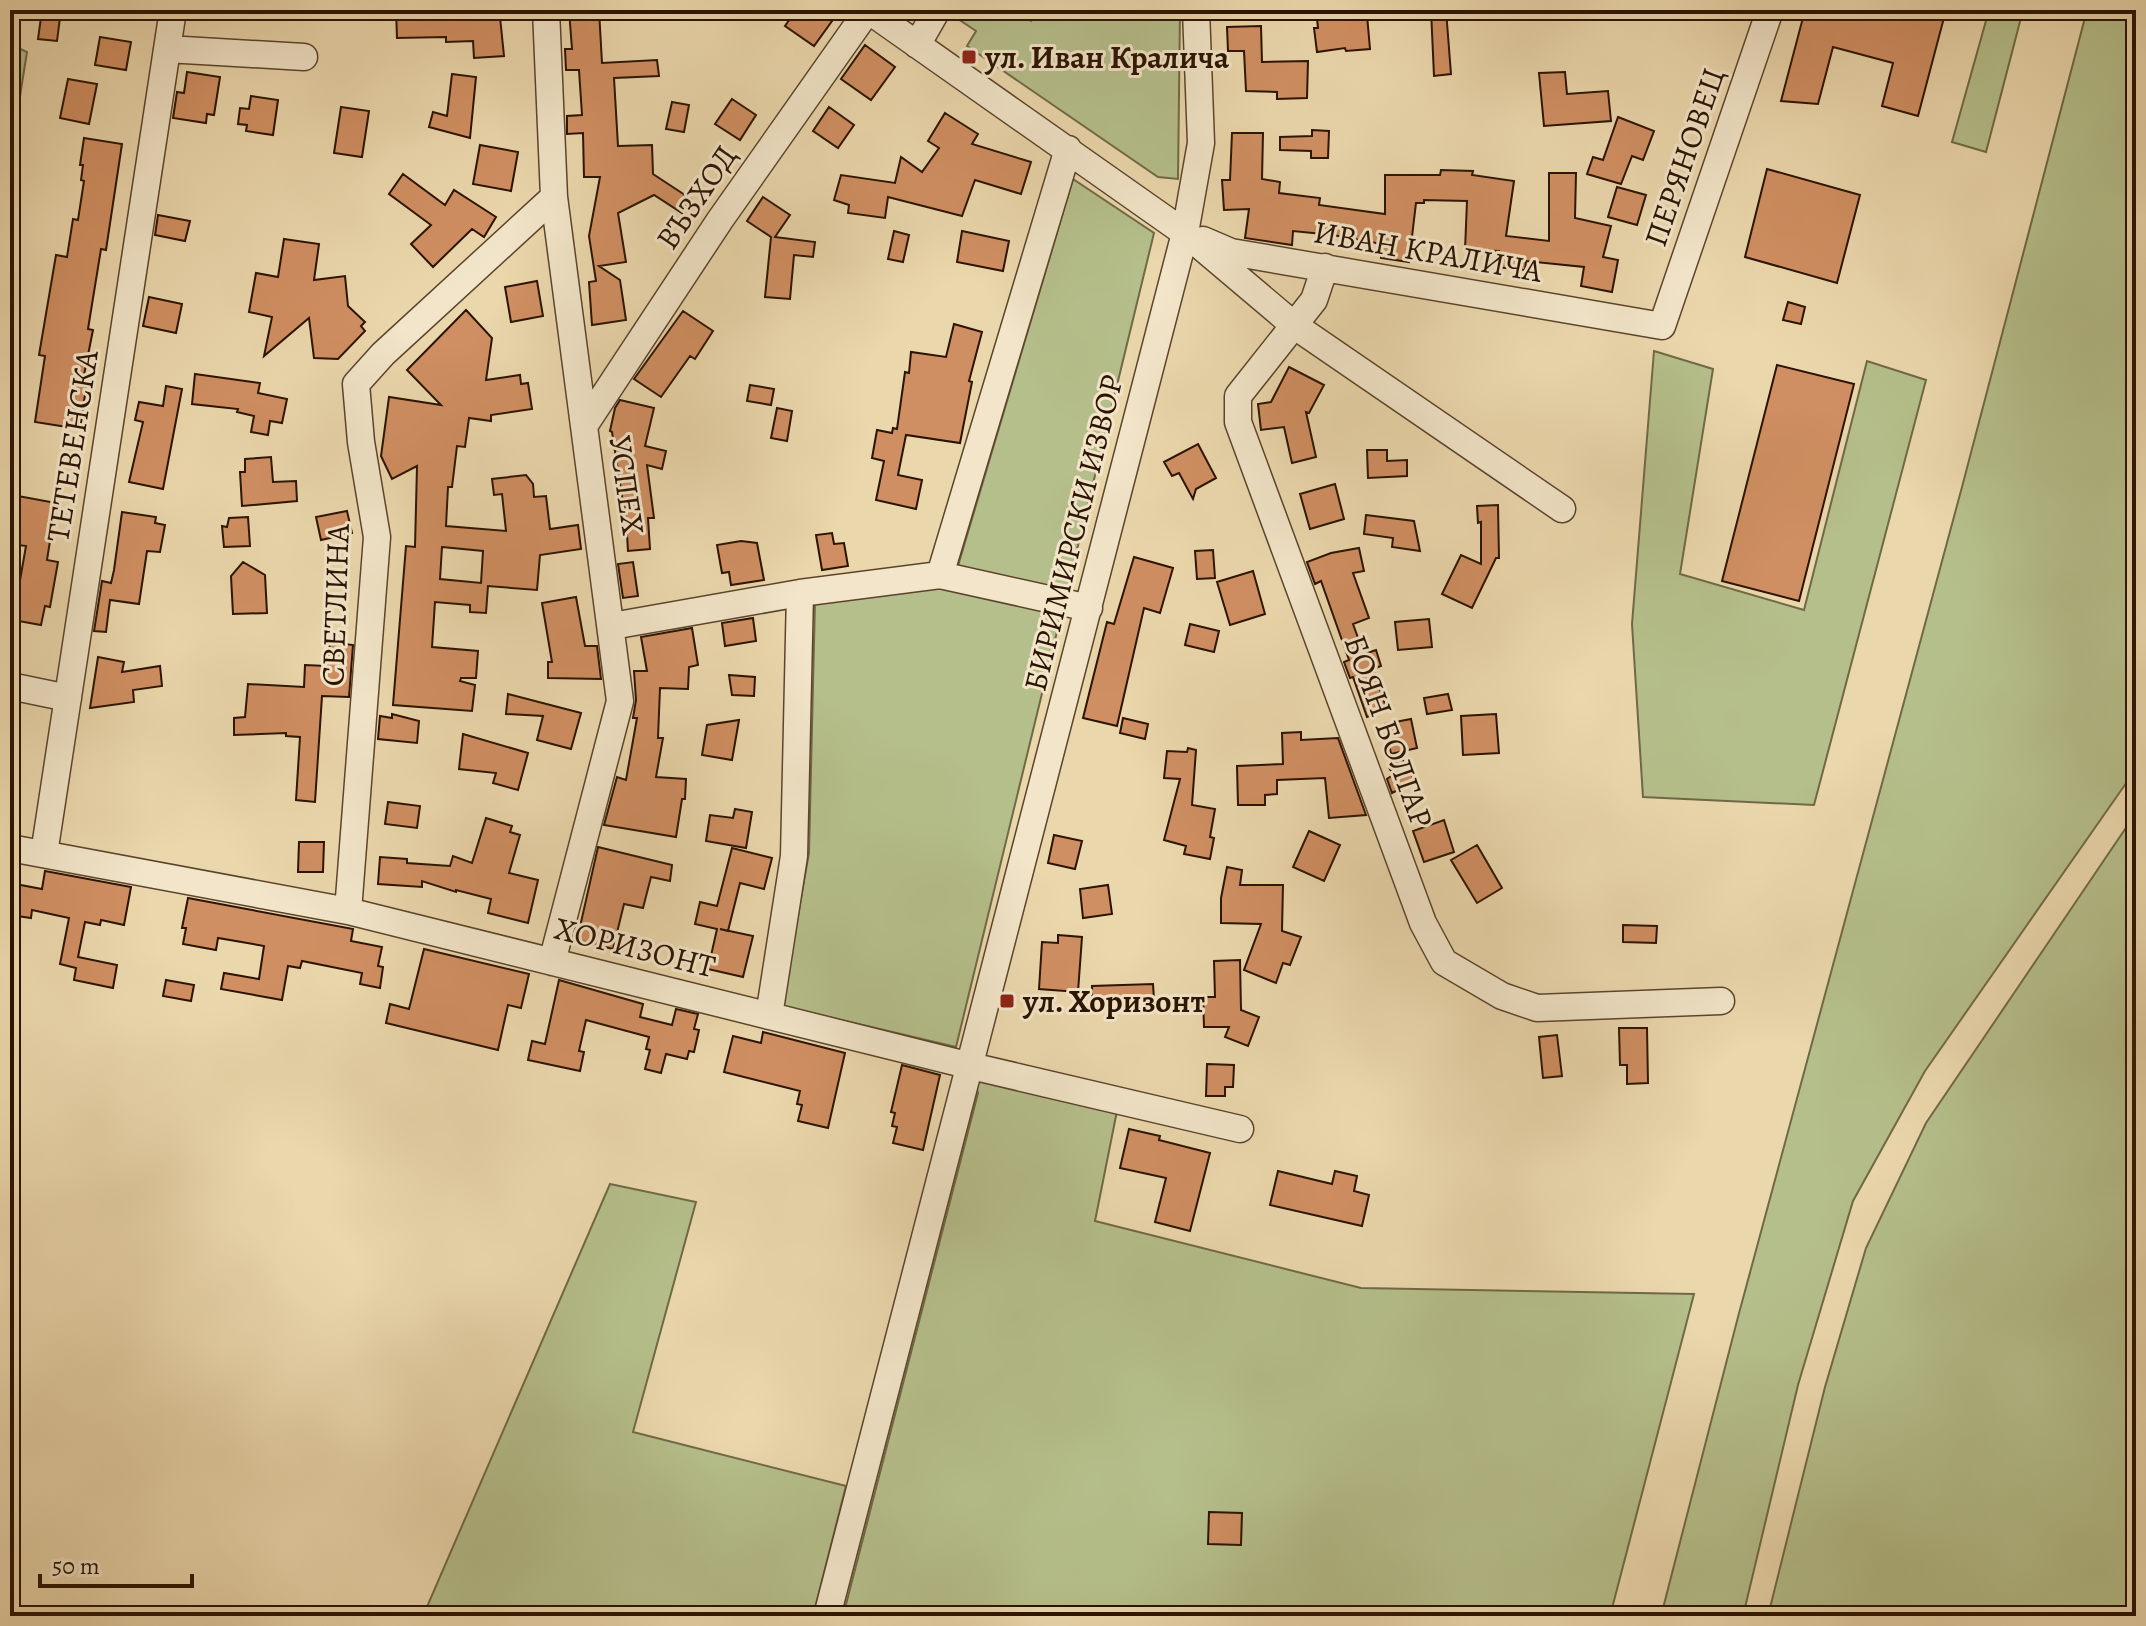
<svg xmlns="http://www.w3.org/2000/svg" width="2146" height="1626" font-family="Alegreya,serif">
<rect width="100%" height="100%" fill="#ebd7ac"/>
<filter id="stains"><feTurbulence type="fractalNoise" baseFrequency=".0025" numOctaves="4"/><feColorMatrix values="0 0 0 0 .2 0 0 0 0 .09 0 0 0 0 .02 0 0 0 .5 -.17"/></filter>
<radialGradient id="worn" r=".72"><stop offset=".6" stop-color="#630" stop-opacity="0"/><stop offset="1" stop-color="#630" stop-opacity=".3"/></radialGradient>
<path fill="#b5bf8b" stroke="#706946" stroke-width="2" d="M956 10H1012L1031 21 1039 10H1180L1178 179 1158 177 967 46 976 31 952 15Z
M1989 10H2023L1986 152 1952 142Z
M2087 10H2136V769L1925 1071 1853 1201 1798 1385 1743 1616H1661L1738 1317 1962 487Z
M10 44 27 52 10 159Z
M1073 179 1154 233 956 1047 782 1006 809 853 815 601 952 586Z
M1654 351 1713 369 1680 574 1804 610 1867 361 1926 380 1814 805 1643 797 1632 624Z
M2136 813V1616H1768L1825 1387 1866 1248 1926 1123Z
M971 1066 1119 1101 1095 1221 1361 1288 1694 1294 1610 1616H843L978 1093Z
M610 1184 696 1202 633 1432 846 1486 813 1616H423Z"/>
<path fill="#d08f62" stroke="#2b1301" stroke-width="2" fill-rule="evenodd" d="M42 10H61L57 41 38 39Z
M396 10H461V20L500 17 504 56 474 58 473 41 446 42V37L397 38Z
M569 10H599L602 63 657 60 659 76 614 78 618 146 652 145 653 174 691 199 682 213 654 195 618 213 626 262 599 266 620 280 626 320 592 325 589 282 596 281 589 236 600 177H584L583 133 567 134V116L582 115 579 70H566L565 49H572Z
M796 10H815L832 21 814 46 785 26Z
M1431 10H1446L1451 74 1434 76Z
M1805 10H1946L1918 116 1882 106 1893 63 1833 47 1818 104 1781 101Z
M1367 15 1370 49 1346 51 1345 48 1317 52 1314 28H1318L1317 19Z
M1261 26 1262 62 1308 61 1307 98 1277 99V92L1246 91 1244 51H1228L1227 27Z
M100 37 131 42 126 70 95 65Z
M865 45 895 67 871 100 841 79Z
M187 72 220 77 214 115 207 114 206 123 173 118 177 92 184 93Z
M1565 72 1567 94 1608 91 1611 121 1544 126 1539 73Z
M452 74 476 77 470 138 429 127 433 112 447 116Z
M68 79 97 84 89 124 60 118Z
M251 96 278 100 273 135 246 131 247 125 238 124 240 108 249 109Z
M732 99 756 115 740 140 715 124Z
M672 102 689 105 684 132 666 129Z
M341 107 369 111 362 157 334 153Z
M829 107 854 125 838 148 813 131Z
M945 113 978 134 972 144 1031 162 1021 194 975 180 962 216 888 197 885 218 848 213 849 205 834 200 841 175 895 183 901 157 922 172 939 148 928 141Z
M1618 117 1654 131 1643 160 1632 156 1621 184 1587 174 1593 157 1603 160Z
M1312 130 1329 131 1328 158H1311V151L1280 150V137L1312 136Z
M1232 133H1263L1262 179 1280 182 1279 193 1320 198 1319 205 1385 214V175H1440L1441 170 1473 171 1472 175 1514 181 1506 236 1549 241V173H1576L1575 218 1611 226 1603 257 1618 260 1612 292 1581 286 1584 267 1526 261 1525 270 1496 267 1499 251 1465 250 1467 201 1424 200V203H1416L1409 262 1381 258 1382 244 1333 235 1293 231 1292 245 1245 238 1249 209 1224 210 1222 180H1230Z
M84 138 122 144 106 250 101 249 88 329 93 330 83 380 87 381 80 429 35 422 45 356 39 355 56 255 67 257 73 219 78 220 84 181 81 180 83 165H80Z
M480 145 518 152 511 191 473 184Z
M1767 169 1860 195 1837 283 1745 257Z
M403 174 445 205 454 190 496 217 484 237 472 229 433 267 411 244 431 225 389 194Z
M1617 187 1646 195 1637 225 1608 217Z
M763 197 790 215 775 237 815 242 813 257 794 255 790 299 765 297 771 237 747 221Z
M158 215 190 221 185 241 155 235Z
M894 231 909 235 903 262 888 259Z
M962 231 1009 241 1003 271 957 262Z
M284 239 319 244 314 280 345 276 348 306 365 322 361 326 365 331 338 359 314 358 309 318 264 356 272 317 249 312 256 273 278 277Z
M537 281 543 316 511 322 505 287Z
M149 297 182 304 176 333 143 326Z
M1788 302 1805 307 1801 324 1783 320Z
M466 310 492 338 486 380 520 375 521 384 528 383 532 409 491 415V421L469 418 465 447 457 446 452 487H448L446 526 506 531 502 494 494 495 492 479 526 475 533 484 534 497 546 496 550 529 578 525 581 549 540 555 537 590 488 586 486 613 470 612V605L435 602 432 647 478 651 476 678H461L460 681 475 685 472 711 393 705 406 546 415 547 417 466 392 479 381 456 389 397 441 405 407 370ZM442 547 483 551 481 583 440 579Z
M683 311 713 331 695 359 690 356 661 397 634 379Z
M954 324 982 332 969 381 972 382 960 443 906 435 898 475 922 480 916 509 876 500 884 461 872 458 877 430 892 433 893 428 897 429 905 372 909 373 911 352 946 357Z
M1777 365 1854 384 1799 601 1722 581Z
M1289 367 1324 385 1309 413 1306 412 1316 457 1292 463 1284 427 1261 430 1258 404 1271 402Z
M195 374 260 383 258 393 287 399 282 423 270 421 268 435 251 432 254 416 237 412 238 409 192 404Z
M750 385 774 389 771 405 747 401Z
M166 386 182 389 163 489 129 482 143 422 135 420 139 402 163 406Z
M620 400 654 408 645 446 666 451 662 469 647 465 654 518H648L650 549 628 551 625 502 623 503 612 432 610 431 615 408Z
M777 408 792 411 787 441 771 438Z
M1198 444 1216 478 1196 489 1193 499 1179 473 1172 476 1164 462Z
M1367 450H1387V461L1407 460V476L1368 478Z
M271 457 273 482 296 481 297 501 242 506 240 472H245V459Z
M1335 484 1344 519 1310 529 1300 494Z
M18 496 56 503 47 560 58 562 50 607 45 606 41 625 13 620 26 546 18 545 19 539 11 538Z
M1498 505 1499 558H1496L1472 608 1442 594 1461 555 1481 564V522L1478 523 1477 506Z
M347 511 352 533 321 540 316 517Z
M122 512 156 517 155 523 165 525 160 552 147 551 139 604 110 600 106 632 94 631 102 581 111 583 114 570Z
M1366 515 1414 521 1420 551 1392 547 1393 538 1364 534Z
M248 517 250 546 224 547 222 526 227 527 229 518Z
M832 533 834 544 844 543 848 566 822 570 816 535Z
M741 541 757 543 764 580 731 585 729 572 722 573 717 545Z
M1359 548 1364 571 1353 573 1369 618 1353 624 1364 654 1376 650 1381 666 1373 669 1387 710 1367 717 1353 677 1350 678 1344 662 1349 660 1321 581 1315 584 1307 562 1331 553Z
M1213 550 1215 578 1197 579 1195 551Z
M1134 557 1173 568 1160 613 1144 608 1117 726 1083 718 1107 622 1114 624Z
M243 562 265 575 267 613 233 614 231 576Z
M633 562 638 596 623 598 618 564Z
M1253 571 1265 614 1230 625 1217 582Z
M576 597 585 646H597L601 679 548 678V662H552L542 603Z
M753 618 756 641 725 646 722 623Z
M1429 619 1432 647 1398 650 1395 622Z
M1190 624 1219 631 1214 652 1185 645Z
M692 628 698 665 689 667 688 689 660 688 658 738H663L656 777 686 779 685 799H682L676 837 604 825 617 777 626 780 637 718H633L636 700 634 671H647L641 637Z
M330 642 353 645 349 697 322 696 315 802 296 800 300 737 286 736V733L234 735V718L245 717 248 684 304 687 305 665 327 666Z
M98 657 124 662 122 672 160 666 162 686 133 690 134 702 90 708Z
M729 675 755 677 754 696 732 695Z
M508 694 581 713 571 749 537 740 543 716 506 714Z
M1448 694 1452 710 1427 714 1424 698Z
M392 714 419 721 417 743 378 739 380 716 392 718Z
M1496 714 1499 753 1463 755 1461 716Z
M1123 718 1148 724 1145 739 1120 733Z
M1411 719 1417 748 1391 754 1385 724Z
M739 720 732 760 702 755 707 725Z
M1301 732V740L1338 738 1366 815 1329 818 1325 778 1277 780V794L1265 795V805H1238L1237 766 1283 764 1282 733Z
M463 734 528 753 518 790 493 783 496 773 459 769Z
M1188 748 1196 750 1192 805 1215 809 1210 837 1214 838 1210 859 1184 854 1186 846 1164 840 1180 779 1164 778 1167 751 1187 752Z
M1402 759 1415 781 1392 793 1387 779 1393 775 1389 767Z
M388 802 420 806 417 828 385 824Z
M735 809 752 812 746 848 706 841 710 815 733 818Z
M486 818 512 826 510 832 520 835 509 873 538 880 528 923 488 913 491 899 456 890V892L422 881V887L378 884 380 857 407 859V863L450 866 453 856 472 863Z
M1444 820 1454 852 1424 862 1413 831Z
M1309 831 1340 845 1324 881 1293 867Z
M1054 835 1082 841 1075 869 1048 863Z
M299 842H324L323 872H298Z
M1477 845 1502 888 1477 903 1451 860Z
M598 847 672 865 670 881 651 877 643 908 624 904 613 949 577 940Z
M732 848 772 858 764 889 740 883 728 931 720 929 753 936 743 977 708 969 717 929 695 924 700 902 717 906Z
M1227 867 1242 870 1240 885H1283L1282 931 1301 937 1290 965 1283 963 1276 983 1244 970 1261 924 1221 923V898Z
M45 871 131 887 124 925 101 920 100 925 85 922 78 957 117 965 113 988 74 980 76 968 60 964 69 918 32 910 31 918 10 915V883L42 889Z
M1108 885 1112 914 1083 918 1080 889Z
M188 898 353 929 351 941 382 947 378 966 383 967 380 988 360 984 362 973 302 961 300 968 288 966 282 1000 221 989 224 973 259 979 264 946 218 938 216 950 183 944 186 928H182Z
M1623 925 1657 926 1656 943 1623 942Z
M1058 935 1082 937 1078 992 1039 989 1042 942 1058 943Z
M424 949 529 974 521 1008 508 1005 498 1050 386 1023 390 1004 409 1009Z
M1240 960 1241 1010 1259 1017 1248 1046 1225 1037 1229 1027H1204L1203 997H1215L1214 961Z
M166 980 194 985 191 1001 163 996Z
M559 980 643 1004 640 1017 672 1025 676 1009 698 1014 694 1029 699 1030 694 1052 689 1051 687 1059 666 1054 661 1073 645 1069 650 1050 646 1049 649 1037 586 1020 579 1051 584 1052 580 1071 528 1060 532 1041 545 1044Z
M1153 984 1154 999 1092 1001V986Z
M1619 1028H1647L1648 1083 1627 1084V1065H1620Z
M763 1032 845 1053 828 1128 798 1121 802 1105 797 1104 800 1091 724 1072 733 1036 761 1043Z
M1557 1035 1562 1076 1543 1078 1539 1037Z
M1207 1064 1234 1065 1233 1087H1225V1096H1206Z
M902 1065 940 1075 923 1150 893 1143 897 1127 892 1126 895 1113 891 1112Z
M1129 1129 1160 1136 1159 1140 1210 1153 1190 1231 1155 1222 1166 1178 1120 1168Z
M1278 1171 1332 1184 1335 1171 1357 1176 1354 1191 1369 1195 1362 1226 1270 1205Z
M1209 1512 1242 1513 1241 1545 1208 1544Z"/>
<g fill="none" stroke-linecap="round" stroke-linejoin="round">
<g stroke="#5b442c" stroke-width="29">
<path id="minor" d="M546 10 554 197 620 701 552 962
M868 10 1185 233 1295 326 1562 509
M917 45 937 10
M167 49 304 57
M1203 240 1231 252 1662 326 1770 10
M1325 267 1314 300 1238 396V422L1423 923 1444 962 1502 996 1537 1008 1721 1001
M584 426 720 220 868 10
M940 575 1068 149
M612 626 800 593 940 575 1089 608
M10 686 68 698
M10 848 348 911 971 1066 1240 1129
M44 854 173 10
M348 911 377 537 361 442 356 384 383 354 554 197
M769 1016 794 856 800 593
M827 1616 1185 233 1201 143 1196 10"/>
</g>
<use href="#minor" stroke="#f2e5c9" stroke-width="26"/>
</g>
<g fill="#8f2418" stroke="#f2e5c9" stroke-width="3">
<rect x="961" y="49" width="16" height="16" rx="4"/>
<rect x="999" y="993" width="16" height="16" rx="4"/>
</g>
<g text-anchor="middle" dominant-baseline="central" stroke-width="6" stroke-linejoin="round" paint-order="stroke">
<g font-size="32" font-weight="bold" fill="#2b1301" stroke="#f2e5c9" text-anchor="start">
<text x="985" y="57">ул. Иван Кралича</text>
<text x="1023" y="1001">ул. Хоризонт</text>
</g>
<g font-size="32" fill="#2b1301" stroke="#f2e5c9">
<text transform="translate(1684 157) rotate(-71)">ПЕРЯНОВЕЦ</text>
<text transform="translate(696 197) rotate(-56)">ВЪЗХОД</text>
<text transform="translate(1428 251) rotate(10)">ИВАН КРАЛИЧА</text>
<text transform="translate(72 446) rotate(-81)">ТЕТЕВЕНСКА</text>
<text transform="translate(627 485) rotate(82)">УСПЕХ</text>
<text transform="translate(1073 533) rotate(-76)">БИРИМИРСКИ ИЗВОР</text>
<text transform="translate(335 605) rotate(-88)">СВЕТЛИНА</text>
<text transform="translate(1389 731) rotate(70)">БОЯН БОЛГАР</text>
<text transform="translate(635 947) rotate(14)">ХОРИЗОНТ</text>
</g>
</g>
<rect width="2146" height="1626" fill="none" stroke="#ebd7ac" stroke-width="40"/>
<rect x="12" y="12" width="2122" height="1602" fill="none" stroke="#2b1301" stroke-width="4"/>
<rect x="20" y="20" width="2106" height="1586" fill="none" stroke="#2b1301" stroke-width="2"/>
<path d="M40 1574v12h152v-12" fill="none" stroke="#2b1301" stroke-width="4"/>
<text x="52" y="1574" font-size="24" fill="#2b1301" stroke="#f2e5c9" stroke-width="6" paint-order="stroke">50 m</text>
<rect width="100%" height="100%" filter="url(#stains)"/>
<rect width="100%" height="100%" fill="url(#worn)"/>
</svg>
